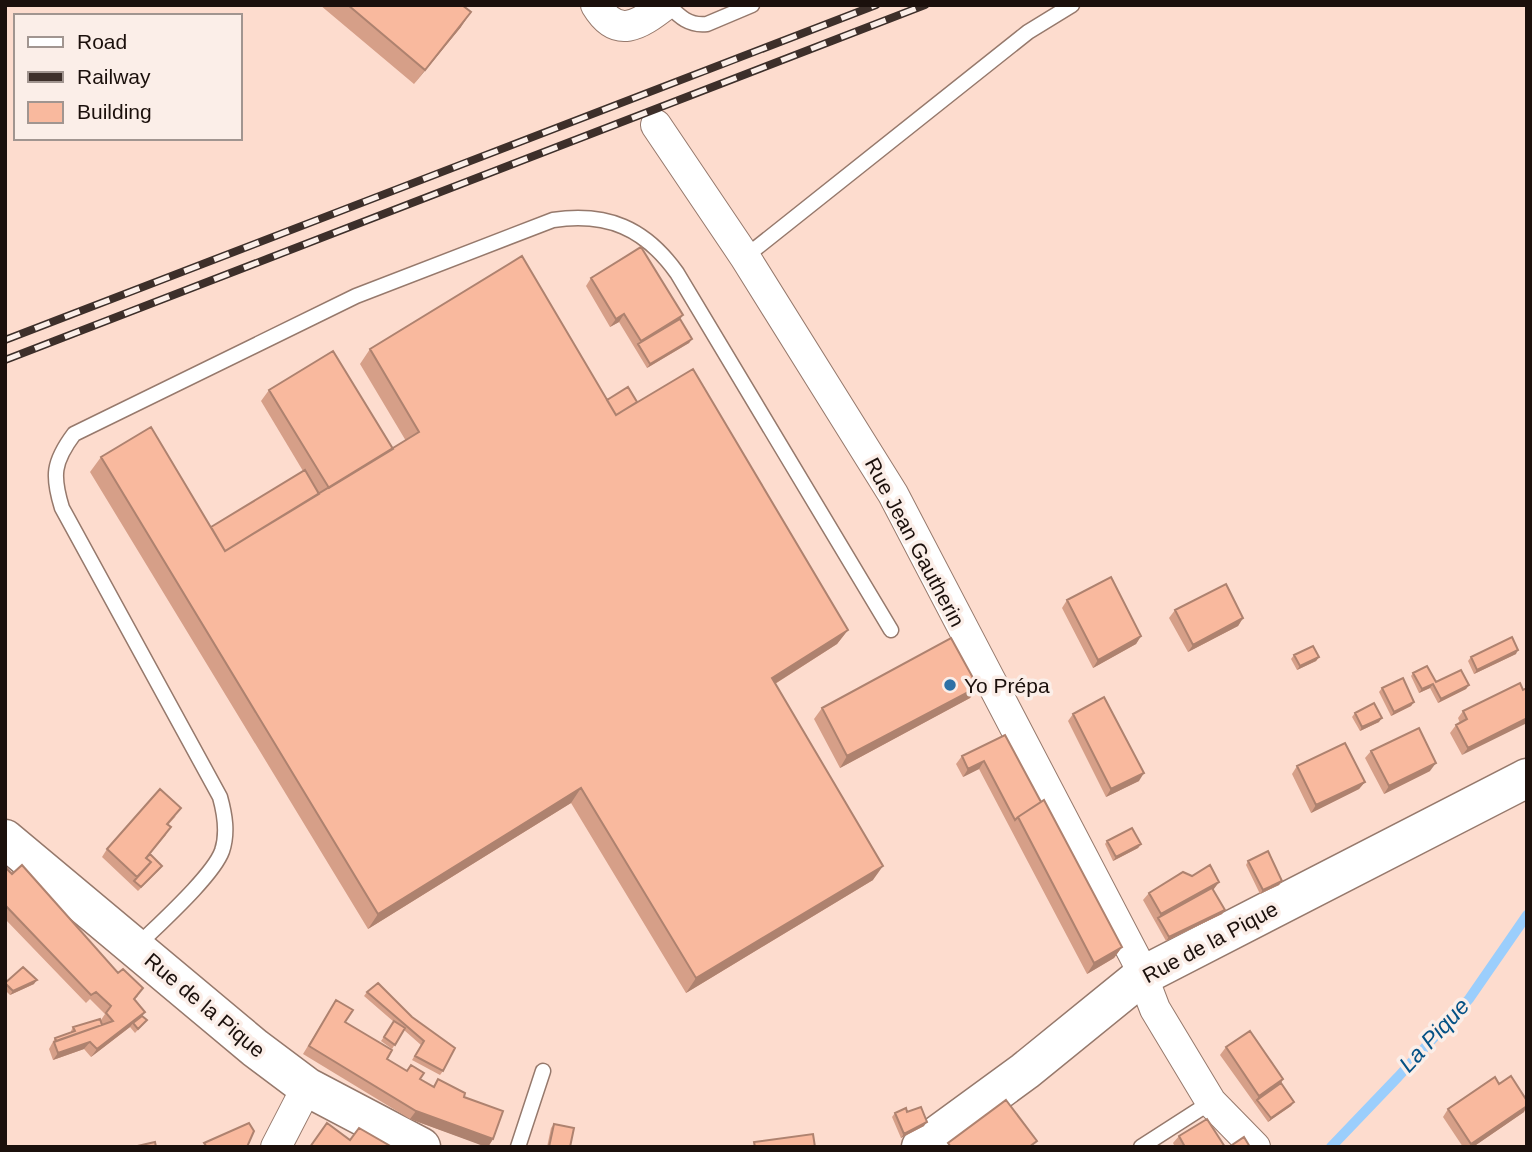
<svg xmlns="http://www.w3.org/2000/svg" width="1532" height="1152" font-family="Arial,sans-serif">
<rect width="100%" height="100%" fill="#fddcce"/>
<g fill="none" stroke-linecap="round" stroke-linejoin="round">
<path stroke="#9bcefc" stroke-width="10" d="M1331 1147 1398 1077 1469 999 1527 915"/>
<g stroke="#96796c" stroke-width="17">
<path id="lane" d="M668 5C680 17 689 26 707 24L752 5
M745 257 1028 32 1072 5
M137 946C158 925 213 876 222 851 228 833 225 815 220 797L62 508C52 476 53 462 74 434L356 296 553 220C607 212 645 228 677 273L891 630
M518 1147 543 1071
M1141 1147 1211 1102"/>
</g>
<g stroke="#96796c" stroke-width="32">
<path id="street" d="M596 5C617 40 639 25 665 5
M656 125 745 257 893 494 1136 959 1155 1009 1211 1102 1255 1147
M276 1147 307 1087"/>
</g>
<g stroke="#96796c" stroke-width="41">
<path id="secondary" d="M5 839 255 1048 307 1087 421 1147
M921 1147 1025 1071 1142 976 1527 778"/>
</g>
<use href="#lane" stroke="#fff" stroke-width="14"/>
<use href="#street" stroke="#fff" stroke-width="30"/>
<use href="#secondary" stroke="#fff" stroke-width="38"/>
<g stroke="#3d2f2a" stroke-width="8">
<path id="rail" d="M5 340 876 5
M5 360 925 5"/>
</g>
<use href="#rail" stroke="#fbeee8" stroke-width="5" stroke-dasharray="16" stroke-linecap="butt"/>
</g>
<path fill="#d69f88" d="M320 5H462L461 27 414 84Z
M591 278 683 315 680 319 692 339 689 343 647 368 619 322 610 327 586 286Z
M370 349 607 400 637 402 848 630 837 644 775 684 873 880 686 993 571 803 368 929 90 472 101 457 211 527 303 471 261 401 269 390 393 449 406 441 360 364Z
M1067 600 1141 636 1136 644 1093 668 1062 608Z
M1175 610 1243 618 1238 626 1188 652 1169 618Z
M1516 654 1474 674 1468 661 1471 657Z
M1294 655 1319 657 1316 661 1297 670 1291 659Z
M1413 673 1436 682 1469 685 1466 689 1438 703 1430 688 1419 693 1411 676Z
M978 687 970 698 840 768 814 719 822 708Z
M1382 688 1414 702 1411 706 1391 716 1379 692Z
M1523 690 1462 755 1450 733 1456 725 1460 723 1458 718 1463 711Z
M1355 713 1379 722 1360 731 1352 717Z
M1073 714 1139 781 1106 797 1068 721Z
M1005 735 1041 802 1122 947 1114 958 1087 974 979 769 963 777 956 764 962 756Z
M1371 751 1430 771 1384 794 1365 758Z
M1297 766 1365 782 1359 789 1311 813 1292 774Z
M176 816 168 825 166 835 150 854 159 870 138 891 102 857 107 849Z
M1107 841 1141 844 1138 848 1113 861 1105 844Z
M1248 861 1282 881 1279 885 1260 894 1246 865Z
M5 867 138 996 134 1000 145 1012 142 1016 147 1020 135 1033 130 1027 91 1057 84 1049 53 1060 49 1049 55 1038 71 1032V1031L73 1027 101 1020 105 1014 90 999 86 1003 5 919Z
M1192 876 1219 882 1213 890 1225 910 1222 914 1166 941 1143 900 1149 893Z
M5 983 34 984 10 995 5 990Z
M367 992 412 1017 443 1071 440 1075 412 1060 421 1045 404 1030 392 1049 381 1041 394 1022 364 996Z
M336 1000 345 1022 387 1059 433 1087 438 1079 464 1097 493 1139 488 1147 410 1119 303 1054Z
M1226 1047 1283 1079 1281 1083 1294 1102 1291 1106 1268 1122 1220 1055Z
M1499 1084 1524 1112 1473 1147H1463L1443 1117 1448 1109Z
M895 1113 924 1126 901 1138 892 1117Z
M554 1124 570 1147H547L551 1128Z
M1179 1136 1225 1147H1175L1173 1143Z"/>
<path fill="#ae826f" d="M471 12 461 27 414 84 425 70Z
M624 314 619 322 610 327 616 319Z
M683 315 677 323 638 344 635 348 641 341Z
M692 339 689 343 647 368 650 364Z
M1243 618 1238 626 1188 652 1193 645Z
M848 630 837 644 762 692 772 678Z
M1141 636 1136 644 1093 668 1098 660Z
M1518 650 1516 654 1474 674 1477 670Z
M1319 657 1316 661 1297 670 1300 666Z
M1433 684 1430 688 1419 693 1422 689Z
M1469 685 1466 689 1438 703 1441 699Z
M978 687 970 698 840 768 847 756Z
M1414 702 1411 706 1391 716 1394 712Z
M1382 718 1379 722 1360 731 1362 727Z
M1527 718V723L1462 755 1468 748Z
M984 761 979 769 963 777 968 769Z
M1436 763 1430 771 1384 794 1389 786Z
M1144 773 1139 781 1106 797 1111 789Z
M1365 782 1359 789 1311 813 1316 805Z
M581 788 571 803 368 929 378 914Z
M1141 844 1138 848 1113 861 1116 857Z
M883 866 873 880 686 993 696 978Z
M1282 881 1279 885 1260 894 1263 890Z
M1219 882 1213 890 1158 918 1156 922 1161 914Z
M1225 910 1222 914 1166 941 1169 937Z
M1122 947 1114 958 1087 974 1094 963Z
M37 980 34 984 10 995 13 991Z
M145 1012 139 1020 133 1023 130 1027 91 1057 97 1049Z
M90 1042 84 1049 53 1060 58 1053Z
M1283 1079 1278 1087 1257 1100 1254 1104 1259 1096Z
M1294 1102 1291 1106 1268 1122 1271 1118Z
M1527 1106 1524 1112 1473 1147H1469L1471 1144Z
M416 1111 493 1139 488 1147H486L410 1119Z
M927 1122 924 1126 901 1138 904 1134Z"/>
<path fill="#f9b99e" stroke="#ae826f" stroke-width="2" d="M348 5H462L471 12 425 70Z
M641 247 683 315 641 341 624 314 616 319 591 278Z
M522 256 616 415 693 369 848 630 772 678 883 866 696 978 581 788 378 914 101 457 151 427 225 551 419 432 370 349Z
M680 319 692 339 650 364 638 344Z
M333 351 393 449 329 488 269 390Z
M628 387 637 402 616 415 607 400Z
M305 470 319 494 225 551 211 527Z
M1111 577 1141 636 1098 660 1067 600Z
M1226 584 1243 618 1193 645 1175 610Z
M1512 637 1518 650 1477 670 1471 657Z
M951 638 978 687 847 756 822 708Z
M1313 646 1319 657 1300 666 1294 655Z
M1427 666 1436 682 1461 670 1469 685 1441 699 1433 684 1422 689 1413 673Z
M1403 678 1414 702 1394 712 1382 688Z
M1520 683 1523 690 1527 688V718L1468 748 1456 725 1467 719 1463 711Z
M1104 697 1144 773 1111 789 1073 714Z
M1374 703 1382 718 1362 727 1355 713Z
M1419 728 1436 763 1389 786 1371 751Z
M1005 735 1041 802 1018 817 1015 820 984 761 968 769 962 756Z
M1345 743 1365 782 1316 805 1297 766Z
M160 789 181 808 167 824 171 827 146 858 151 862 137 877 107 849Z
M1044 800 1122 947 1094 963 1018 817Z
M1132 828 1141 844 1116 857 1107 841Z
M1268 851 1282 881 1263 890 1248 861Z
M150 854 162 866 141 887 134 881 151 862 146 858Z
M22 865 118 973 123 969 143 988 134 999 145 1012 97 1049 90 1042 58 1053 54 1042 113 1021 106 1013 111 1006 96 992 91 995 5 905V867L12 874Z
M1210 865 1219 882 1161 914 1149 893 1183 872 1192 876Z
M1212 888 1225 910 1169 937 1158 918Z
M23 967 37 980 13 991 5 983Z
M378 983 412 1017 455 1048 443 1071 415 1056 424 1041 367 992Z
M336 1000 353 1010 345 1022 392 1050 387 1059 407 1071 411 1065 424 1073 420 1079 434 1087 438 1079 465 1093 464 1097 503 1111 493 1139 416 1111 309 1046Z
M142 1016 147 1020 138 1029 133 1023Z
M100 1019 102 1025 56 1041 55 1038 75 1031 73 1027Z
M394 1021 405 1028 395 1045 384 1037Z
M1250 1031 1283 1079 1259 1096 1226 1047Z
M1511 1076 1527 1101V1106L1471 1144 1448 1109 1495 1077 1499 1084Z
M1281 1083 1294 1102 1271 1118 1257 1100Z
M1006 1100 1037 1141 1029 1147H951L948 1143Z
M921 1107 927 1122 904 1134 895 1113 906 1108 907 1112Z
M1207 1119 1225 1147H1185L1179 1136Z
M249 1123 254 1131 247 1147H207L204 1143Z
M327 1123 350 1140 359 1128 392 1147H310Z
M554 1124 574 1128 570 1147H549Z
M813 1134 815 1147H755L754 1142Z
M1244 1137 1250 1147H1229Z
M155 1142 156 1147H133Z"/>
<circle fill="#2e71a6" stroke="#fbeee8" stroke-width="2.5" cx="950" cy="685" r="7"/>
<g text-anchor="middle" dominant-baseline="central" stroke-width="7" stroke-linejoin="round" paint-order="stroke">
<g font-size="21" fill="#1b100c" stroke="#fbeee8">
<text transform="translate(915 542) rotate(62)">Rue Jean Gautherin</text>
<text transform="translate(1210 942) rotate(-28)">Rue de la Pique</text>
<text transform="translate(205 1005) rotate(40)">Rue de la Pique</text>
</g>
<g font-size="21" fill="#1b100c" stroke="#fbeee8" text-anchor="start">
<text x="964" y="685">Yo Prépa</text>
</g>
<g font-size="23" font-style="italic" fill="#045185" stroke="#fbeee8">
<text transform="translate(1434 1035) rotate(-47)">La Pique</text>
</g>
</g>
<rect width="1532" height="1152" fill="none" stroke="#1b100c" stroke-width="14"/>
<rect x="14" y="14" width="228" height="126" fill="#fbeee8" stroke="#a19590" stroke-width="2"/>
<rect x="28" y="37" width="35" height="10" fill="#ffffff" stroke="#a19590" stroke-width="2"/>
<text x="77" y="49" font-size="21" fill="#1b100c">Road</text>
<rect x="28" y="72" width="35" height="10" fill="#3d2f2a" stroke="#a19590" stroke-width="2"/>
<text x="77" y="84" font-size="21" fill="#1b100c">Railway</text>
<rect x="28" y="102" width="35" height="21" fill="#f9b99e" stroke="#a19590" stroke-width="2"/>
<text x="77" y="119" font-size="21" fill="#1b100c">Building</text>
</svg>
